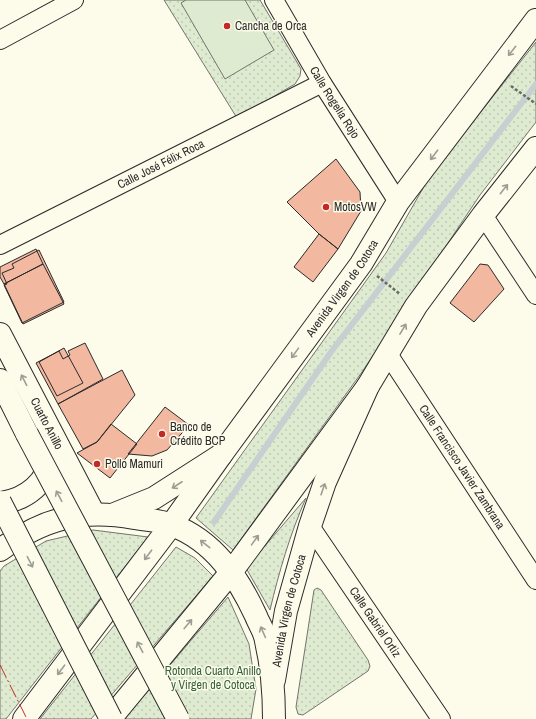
<svg xmlns="http://www.w3.org/2000/svg" width="536" height="719" font-family="'Archivo Narrow',sans-serif">
<defs>
<pattern id="grass-dots" width="8" height="8" patternUnits="userSpaceOnUse"><rect width="8" height="8" fill="#deebd1"/><path d="M2 2h.1M6 6h.1" fill="none" stroke="#bfcab4" stroke-width="1.8" stroke-linecap="round"/></pattern>
</defs>
<rect width="100%" height="100%" fill="#fdfbea"/>
<path fill="url(#grass-dots)" stroke="#74746e" d="M164 0H260L301 69 300 76 295 84 237 118Z
M536 42V122L480 195 362 372 233 550 196 518 386 253 430 176Z
M306 498C290 534 279 572 270 610L246 568Z
M93 530 148 537 6 719H0V571L4 566 46 541Z
M176 547 195 558 213 576 91 719H40Z
M317 588 321 590 368 660 370 666 368 671 303 715 298 714 296 707 314 590Z
M228 597 249 644 256 689 251 719H124Z"/>
<path fill="#deebd1" stroke="#74746e" d="M186 0H245L274 50 225 79 181 3Z"/>
<g fill="none" stroke-linecap="round" stroke-linejoin="round">
<path stroke="#c7d0d0" stroke-width="6" d="M214 522 331 352 536 84"/>
</g>
<path fill="#f2b8a0" stroke="#2b2b2b" d="M336 159 360 192 361 211 338 249 319 234 287 202Z
M319 234 338 249 313 282 294 267Z
M36 249 43 264 4 284 0 277V267Z
M39 250 64 302 22 323 4 285 7 284 2 273 14 268 12 264Z
M43 264 64 304 23 324 4 284Z
M480 264 488 265 504 289 474 322 450 303Z
M85 343 103 379 58 404 36 363 59 351 63 359 70 355 68 351Z
M64 348 83 383 57 396 39 362Z
M122 370 135 395 97 442 83 449 58 404Z
M165 407 189 425 167 450 152 456 128 454Z
M111 424 137 444 110 478 77 453 97 442Z"/>
<g fill="none" stroke-linecap="round" stroke-linejoin="round">
<g stroke="#2b2b2b" stroke-width="20">
<g id="minor">
<path id="s1" d="M274 0 322 83 398 202"/>
<path d="M0 40 74 0"/>
<path d="M483 215 536 295"/>
<path id="s2" d="M0 245 322 83"/>
<path id="s3" d="M388 354 536 580"/>
<path id="s4" d="M310 526 441 719"/>
</g>
</g>
<g stroke="#2b2b2b" stroke-width="24">
<g id="primary">
<path id="s5" d="M112 515 154 498 221 455 361 264 398 202 536 20"/>
<path id="s6" d="M274 680 286 611 310 526 325 482 368 386 416 306 483 215 536 148"/>
</g>
</g>
<g stroke="#2b2b2b" stroke-width="24">
<g id="trunk">
<path id="s7" d="M0 334 94 514"/>
<path d="M0 380 27 434"/>
<path d="M0 503C26 500 49 482 51 455"/>
<path d="M0 550C43 519 81 508 134 518 146 520 161 520 172 525 214 541 238 577 256 616 259 624 265 632 266 641 272 667 274 692 274 719"/>
<path d="M24 719 172 524 221 455"/>
<path d="M110 719 232 571 368 386"/>
</g>
</g>
<path stroke="#6a6964" stroke-width="2.5" stroke-dasharray="3 2" stroke-linecap="butt" d="M511 86 536 104
M377 276 400 294"/>
<use href="#minor" stroke="#fdfbea" stroke-width="18"/>
<use href="#primary" stroke="#fdfbea" stroke-width="22"/>
<use href="#trunk" stroke="#fdfbea" stroke-width="22"/>
<g stroke="#2b2b2b" stroke-width="24" stroke-linecap="butt">
<path id="trunk-bridge" d="M27 434 178 719
M0 502 111 719"/>
</g>
<use href="#trunk-bridge" stroke="#fdfbea" stroke-width="22"/>
<path stroke="#c62828" stroke-width="1" stroke-dasharray="14 3 2 3" stroke-linecap="butt" d="M0 665 27 719"/>
</g>
<defs><path id="oneway-shaft" d="M-6 0H5M1.5-3L5.5 0L1.5 3" fill="none" stroke-width="1.6" stroke-linecap="round" stroke-linejoin="round"/></defs>
<g stroke="#9e9d94">
<use href="#oneway-shaft" transform="translate(512 51) rotate(128)"/>
<use href="#oneway-shaft" transform="translate(434 155) rotate(127)"/>
<use href="#oneway-shaft" transform="translate(504 189) rotate(-52)"/>
<use href="#oneway-shaft" transform="translate(403 329) rotate(-59)"/>
<use href="#oneway-shaft" transform="translate(295 353) rotate(126)"/>
<use href="#oneway-shaft" transform="translate(24 380) rotate(-117)"/>
<use href="#oneway-shaft" transform="translate(177 485) rotate(147)"/>
<use href="#oneway-shaft" transform="translate(323 489) rotate(-71)"/>
<use href="#oneway-shaft" transform="translate(59 496) rotate(-118)"/>
<use href="#oneway-shaft" transform="translate(255 540) rotate(-54)"/>
<use href="#oneway-shaft" transform="translate(205 544) rotate(-142)"/>
<use href="#oneway-shaft" transform="translate(148 555) rotate(127)"/>
<use href="#oneway-shaft" transform="translate(30 562) rotate(63)"/>
<use href="#oneway-shaft" transform="translate(188 624) rotate(-50)"/>
<use href="#oneway-shaft" transform="translate(263 632) rotate(-114)"/>
<use href="#oneway-shaft" transform="translate(140 647) rotate(-118)"/>
<use href="#oneway-shaft" transform="translate(61 670) rotate(127)"/>
</g>
<g fill="#c62828" stroke="#fdfbea" stroke-width="1.5">
<circle cx="227" cy="26" r="4"/>
<circle cx="326" cy="207" r="4"/>
<circle cx="162" cy="434" r="4"/>
<circle cx="97" cy="464" r="4"/>
</g>
<g text-anchor="middle" dominant-baseline="central" stroke-width="3" stroke-linejoin="round" paint-order="stroke">
<g font-size="12" fill="#2b2b2b" stroke="#fdfbea" text-anchor="start">
<text x="235" y="26">Cancha de Orca</text>
<text x="334" y="207">MotosVW</text>
<text x="170" y="427">Banco de<tspan x="170" dy="14">Crédito BCP</tspan></text>
<text x="105" y="464">Pollo Mamuri</text>
</g>
<g font-size="12" fill="#2b2b2b" stroke="#fdfbea">
<text stroke="none"><textPath href="#s1" startOffset="119">Calle Rogelia Rojo</textPath></text>
<text stroke="none"><textPath href="#s2" startOffset="180">Calle José Félix Roca</textPath></text>
<text stroke="none"><textPath href="#s5" startOffset="331">Avenida Virgen de Cotoca</textPath></text>
<text stroke="none"><textPath href="#s7" startOffset="101">Cuarto Anillo</textPath></text>
<text stroke="none"><textPath href="#s3" startOffset="135">Calle Francisco Javier Zambrana</textPath></text>
<text stroke="none"><textPath href="#s6" startOffset="71">Avenida Virgen de Cotoca</textPath></text>
<text stroke="none"><textPath href="#s4" startOffset="116">Calle Gabriel Ortiz</textPath></text>
</g>
<g font-size="12" fill="#34623c" stroke="#fdfbea">
<text x="213" y="671">Rotonda Cuarto Anillo<tspan x="213" dy="14">y Virgen de Cotoca</tspan></text>
</g>
</g>
</svg>
